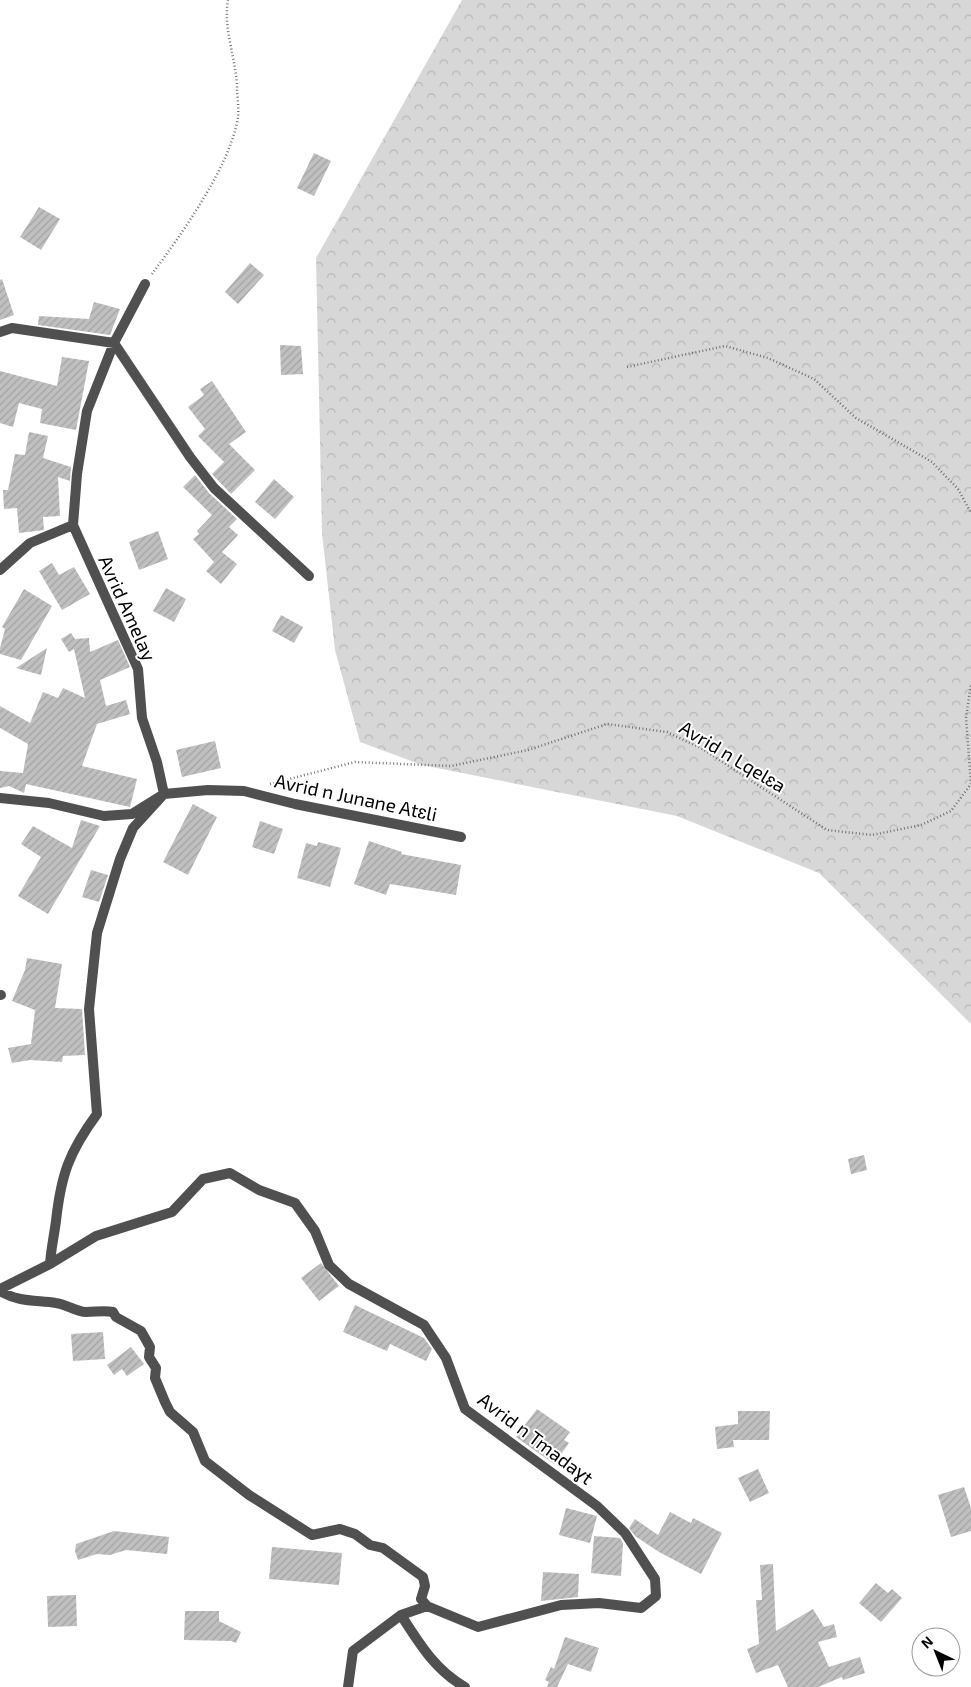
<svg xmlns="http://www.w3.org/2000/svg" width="971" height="1687" font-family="'Exo 2',sans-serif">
<defs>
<pattern id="forest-crowns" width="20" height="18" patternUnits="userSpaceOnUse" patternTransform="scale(1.25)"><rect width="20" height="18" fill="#d7d7d7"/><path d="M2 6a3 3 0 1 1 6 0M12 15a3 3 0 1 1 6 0" fill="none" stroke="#b7b7b7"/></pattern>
<pattern id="building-hatch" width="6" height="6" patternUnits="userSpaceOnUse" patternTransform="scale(1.25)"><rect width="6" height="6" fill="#c0c0c0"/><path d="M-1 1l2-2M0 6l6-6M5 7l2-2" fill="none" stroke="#a3a3a3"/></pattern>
</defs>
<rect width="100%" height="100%" fill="#fff"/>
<path fill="url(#forest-crowns)" d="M462 0H971V1024L819 873 677 816 422 765 360 742 335 650 322 533 316 258Z"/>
<path fill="url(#building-hatch)" d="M314 153 331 161 314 196 297 188Z
M39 207 60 219 41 250 20 237Z
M250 263 264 275 238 304 225 292Z
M2 279 14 315 0 320V280Z
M94 302 120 309 110 335 38 325 39 316 89 319Z
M280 345 301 346 303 374 281 375Z
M62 357 89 361 76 430 40 423 42 409 19 403 13 427 0 423V371L57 386Z
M212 381 246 432 229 444 255 470 231 494 212 474 224 462 198 436 205 429 188 407 204 395 200 389Z
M29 432 48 436 43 458 71 467 70 481 58 477 60 516 43 517 44 530 19 533 17 508 4 509 3 490H8L15 454 25 455Z
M195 475 209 493 237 519 229 527 238 535 222 552 237 564 221 584 206 571 214 562 193 539 199 534 197 531 212 515 183 487Z
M274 479 294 497 275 519 255 502Z
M158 531 168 559 139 570 129 542Z
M52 563 59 575 74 567 90 594 62 610 39 571Z
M166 588 186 599 174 622 153 611Z
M24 589 52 606 21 660 0 654V648L5 629 2 627Z
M281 615 303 627 294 643 272 631Z
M71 633 75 639 89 638 90 652 118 640 130 667 100 680 106 706 126 700 130 714 97 724 82 766 137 779 130 807 26 784 24 793 9 786 0 788V771L23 773 28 744 0 728V706L30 723 43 692 58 698 63 688 85 698 74 649 69 652 61 639Z
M47 648 41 675 16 668Z
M215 741 221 768 182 777 176 750Z
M193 804 217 817 188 875 163 862Z
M81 820 100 826 48 914 18 896 41 857 21 844 33 826 72 848Z
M260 821 283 829 274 854 252 847Z
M369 841 402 852 401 854 461 865 456 895 390 884 386 895 354 884Z
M318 842 341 848 330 887 297 878 306 843 317 846Z
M91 870 108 875 99 902 82 897Z
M27 958 62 964 55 1008 82 1009 85 1055 63 1056 62 1062 30 1060 12 1063 8 1048 31 1044 35 1010 12 1001 25 970Z
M864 1155 867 1170 851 1174 848 1159Z
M321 1263 339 1286 319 1301 301 1278Z
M355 1305 424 1338 432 1349 426 1361 390 1344 387 1351 343 1332Z
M103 1332 105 1359 73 1361 71 1334Z
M131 1347 144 1364 127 1376 122 1369 114 1375 107 1365Z
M537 1409 570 1432 564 1440 569 1443 554 1464 516 1437Z
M738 1411H770L769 1440H733L734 1447 717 1449 715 1427 738 1424Z
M758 1469 769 1493 750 1502 738 1478Z
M964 1487 971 1508V1531L951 1537 938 1495Z
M566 1508 597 1516 590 1543 559 1535Z
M670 1512 691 1523 693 1518 722 1533 701 1574 659 1552 635 1536 629 1528 635 1519 658 1535Z
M114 1531 169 1537 167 1554 126 1550 110 1555 97 1554 78 1560 75 1551 76 1544Z
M594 1536 620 1538 623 1543 621 1576 591 1573Z
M272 1547 342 1553 339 1585 269 1579Z
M773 1564 776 1631 813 1609 824 1627 834 1624 837 1637 818 1642 829 1667 860 1657 865 1673 843 1680 842 1677 818 1687H788L778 1665 756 1673 747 1649 759 1644 756 1600H762L760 1565Z
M543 1572 579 1574 578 1597 541 1601Z
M876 1583 888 1593 892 1589 902 1598 881 1622 859 1603Z
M76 1595 77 1626 48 1627 47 1596Z
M185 1611H219V1621L241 1632 236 1643 231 1641 184 1640Z
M565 1637 599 1648 591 1672 568 1664 557 1687H547L549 1682 545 1680 551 1667 554 1669Z"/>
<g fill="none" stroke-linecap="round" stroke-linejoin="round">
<path stroke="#727272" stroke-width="2.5" stroke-dasharray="1 2.5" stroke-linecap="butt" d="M152 274C181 235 231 165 238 117 239 108 237 96 237 87 236 58 223 29 228 0
M627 367 725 346 768 358 814 379 856 418 932 462 958 489 971 513
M270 784 355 762 451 766 528 750 607 724 667 732 701 748 827 830 872 835 921 825 951 811 971 784 966 718 971 684"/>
<path stroke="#505050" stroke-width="10" d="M0 332 12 328 114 343 190 457 214 488 309 576
M0 570 30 543 73 525
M0 798 49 803 104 816 132 814 164 794 208 790 244 791 295 804 461 837
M0 995H1
M50 1264C51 1249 54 1236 56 1221 61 1175 69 1152 97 1114L89 1009 97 933 120 859 133 828 164 794 157 762 142 718 138 669 73 525 77 474 87 411 114 343 145 284
M0 1289 50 1264 96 1236 172 1212 203 1179 230 1173 259 1190 295 1203 315 1231 329 1265 349 1284 424 1325 446 1358 465 1409 597 1506 625 1533 655 1579 656 1596 641 1608 599 1603 561 1605 478 1627 427 1606 401 1615 353 1651 348 1687
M0 1291C18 1302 35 1300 56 1303 66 1304 76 1312 86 1312 96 1312 104 1310 113 1312L116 1317 141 1331 150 1347 149 1357 156 1368 155 1378 165 1402 170 1412 193 1432 205 1461 249 1495 312 1535 340 1529 355 1534 370 1545 383 1548 423 1577 425 1586 421 1599 427 1606
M401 1615C419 1643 435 1670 465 1687"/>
</g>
<g text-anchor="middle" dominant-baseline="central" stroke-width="4" stroke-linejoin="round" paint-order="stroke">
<g font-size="19" fill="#000" stroke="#fff">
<text transform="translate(128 608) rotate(66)">Avrid Amelay</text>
<text transform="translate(733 756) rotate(31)">Avrid n Lqelɛa</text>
<text transform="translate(356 797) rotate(12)">Avrid n Junane Atɛli</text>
<text transform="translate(536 1438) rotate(37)">Avrid n Tmadaɣt</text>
</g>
</g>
<g transform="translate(936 1652) rotate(317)"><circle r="24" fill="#ffffff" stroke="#999999"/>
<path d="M0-4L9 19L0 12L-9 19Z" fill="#000000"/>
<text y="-8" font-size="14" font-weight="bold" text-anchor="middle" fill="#000000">N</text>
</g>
</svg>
